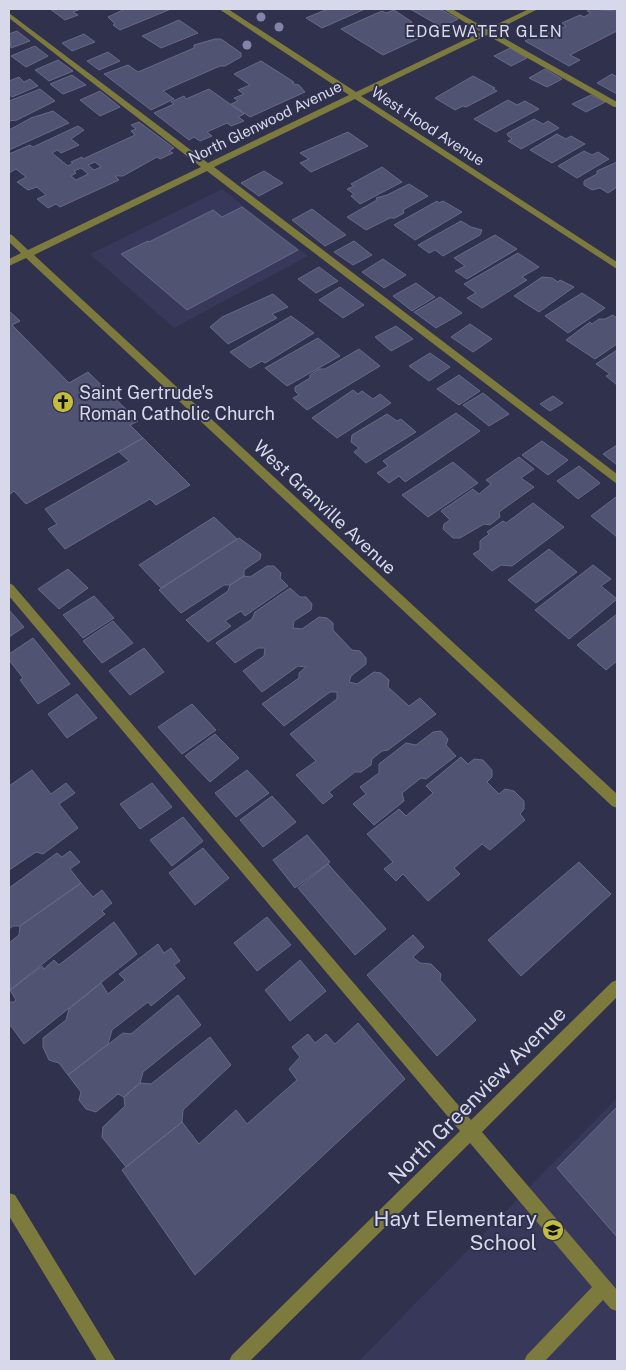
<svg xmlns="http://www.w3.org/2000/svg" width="626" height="1370" font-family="'Public Sans',sans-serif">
<rect width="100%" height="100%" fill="#2f314d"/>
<path fill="#37385a" d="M222 189 308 256 174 328 90 254Z
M617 1098V1361H359Z"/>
<path fill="#515372" stroke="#676989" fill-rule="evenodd" d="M50 9H81L73 12 78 15 65 20Z
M125 9H171L120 30 113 25 115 24 108 17Z
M328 9H365L322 28 306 18Z
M410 9H440L458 19 442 27Z
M591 9 617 11V31L570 55 580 60 569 66 525 41 546 31 551 33 566 26 562 23 580 15 584 17 591 13 587 11Z
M394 10 412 22 406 25 424 36 383 55 341 29 382 11 386 13Z
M179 20 198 33 161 48 142 36Z
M17 31 30 41 11 48 9 34Z
M84 34 95 42 72 51 62 43Z
M215 39H221L241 53V57L225 66H220L163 91 174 99 151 110 104 74 128 65 138 72 194 48V45Z
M35 46 48 56 26 67 11 56Z
M510 48 527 58 511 66 494 56Z
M108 52 120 61 99 70 87 61Z
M58 60 73 71 49 81 35 70Z
M261 61 294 82 292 83 294 84 299 85 305 92 250 117 231 104 238 101 234 98 244 94 238 90 250 85 234 74Z
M545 69 562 79 547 87 529 78Z
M612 74 617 77V94L597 83Z
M72 75 86 85 63 94 50 84Z
M473 76 495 88 493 89 497 91 466 107 463 106 455 110 435 98Z
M19 77 24 82 30 79 38 86 12 97 9 95V81Z
M40 89 55 101 17 120 9 121V101Z
M209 89 244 114 238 117 244 121 231 126 227 123 207 132 212 136 200 141 194 137 189 140 154 113 174 104 171 102 184 96 186 99Z
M100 91 120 107 100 116 80 100Z
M591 95 605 102 586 112 572 104Z
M508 100 517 105 525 101 539 109 496 132 474 119Z
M53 111 69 123 9 150V130L31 118Z
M534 119 543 124 548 121 559 128 521 149 508 141 512 139 507 135 508 133Z
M139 122 174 148 169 151 173 153 160 159 157 157 123 176H115L119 180 60 207 56 204 48 208 37 199 46 195 37 187 28 190 17 182 26 177 16 169 9 173V154L30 145 33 147 78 126 84 130 71 139 79 145 61 153 57 150 52 153 68 166 73 163 71 162 82 157 83 159 135 135 131 131 136 129 131 125ZM95 162 101 167 94 170 88 165ZM81 168 88 174 76 180 71 176 76 173 74 171Z
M348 132 368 146 311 172 300 163 309 159 300 153Z
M557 134 566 139 571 136 585 144 552 163 530 150Z
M584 151 592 155 598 152 609 159 577 178 558 166Z
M617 162V187L608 193 600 188 592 190 584 185V181L597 174V171Z
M382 167 402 182 360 204 351 196 354 194 347 189 354 186 351 184Z
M264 171 283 183 259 196 241 183Z
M409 184 428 196 403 210 404 213 395 218H390L366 230 347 217 377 200 376 198 387 195Z
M437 201 439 203 443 201 462 212 415 240 394 225Z
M242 207 298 250 187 310 121 254 148 241 149 242 213 210 222 217Z
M312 209 346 235 325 246 292 220Z
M461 221 471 227 482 230 480 235 443 256 435 250 429 253 418 245Z
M495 235 517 249 467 279 455 271 465 266 454 258Z
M354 241 372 255 353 265 334 252Z
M518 253 539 267 522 277 527 280 482 308 467 298 476 293 464 284Z
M383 259 406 275 384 288 362 272Z
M319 267 338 281 316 293 298 279Z
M542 277 552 278 558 282 560 280 574 287 539 312 514 296Z
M416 283 435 297 412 311 393 296Z
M340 287 364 305 343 318 319 300Z
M582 293 605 308 568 333 545 316Z
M273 294 288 307 272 314 277 318 228 344 210 327 222 317Z
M440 297 462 313 436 328 414 312Z
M9 311 20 321 12 325 69 383 88 372 138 421 130 425 143 438 26 504 14 491 9 495Z
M613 315 617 318V344L595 359 566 340 590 322 592 324 599 319H605Z
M291 316 314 333 265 363 262 361 250 368 230 352Z
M470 324 492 339 473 352 451 337Z
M396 326 413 339 391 351 375 337Z
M318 338 340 356 287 386 265 368Z
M359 349 380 366 307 410 293 398 299 395 295 391V387L310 378V375L319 369H325Z
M617 350V385L606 376 610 374 596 364Z
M430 353 450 367 429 381 409 366Z
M459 375 480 391 459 405 437 389Z
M353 390 358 394 362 391 373 399 380 394 391 403 337 438 312 418Z
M483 393 509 414 489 426 463 405Z
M553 396 563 403 550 411 540 404Z
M456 413 480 431 405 482 399 476 389 483 377 473 388 466 383 461Z
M387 414 397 421 401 419 416 432 366 463 354 452 359 448 351 442 352 435Z
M143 438 190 485 156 505 150 499 65 549 48 529 57 524 45 509 129 461 119 452Z
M542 441 568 460 548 475 522 455Z
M617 445V465L603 454Z
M519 457 534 469 521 478 534 487 499 512 500 517 490 525 484 524 460 538H453L443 529 444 524 450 520 441 511 473 489 479 494 491 484 486 480Z
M453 462 478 483 428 517 402 495Z
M579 466 600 483 578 499 557 481Z
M616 497 617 498V537L591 516Z
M533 503 564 527 512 566 501 565 492 571 473 554 480 550V541L489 534 487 532 503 521 506 523Z
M214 517 237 539 161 588 139 565Z
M239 538 261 554 260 559 244 570V576L230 585H224L181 613 159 590Z
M549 549 577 572 536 603 508 580Z
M593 565 611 579 601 586 617 599 569 639 535 610Z
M267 566H274L281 573 280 578 288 586 245 616 241 611 225 621 231 626 208 642 186 620 228 591 230 585 244 576 250 577Z
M68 569 88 588 59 609 38 589Z
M290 588 300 597H306L312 604 311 610 294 621 293 628 302 629 319 617 327 618 333 623V630L352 650 360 651 366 658V664L351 676 349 682 357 684 374 672 381 673 389 680 388 687 409 706 420 698 436 714 388 750 382 751 372 759 371 765 361 772H355L329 792 333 796 323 804 296 775 316 761 290 734 337 699V692H330L284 726 262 704 299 678V673L306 667 298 666 262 692 243 671 264 656 265 648H258L235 663 216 643 252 619 255 612Z
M94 596 114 618 83 638 63 615Z
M9 610 24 627 9 637Z
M617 614V661L606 670 577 645Z
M113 621 133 643 102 663 83 641Z
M33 638 70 684 38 704 20 680 23 678 9 660V654Z
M144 648 164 672 130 695 109 671Z
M77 694 97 718 67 738 48 714Z
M192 704 216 730 182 754 158 727Z
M441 731 448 739 446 745 456 756 426 779 421 778 402 793 404 801 374 825 353 804 366 794 360 787 379 773V764L406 743 416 745 433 732Z
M215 734 239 758 210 782 185 756Z
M461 757 468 764 474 759 483 760 492 770V777L487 782 499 794 505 789 514 791 524 801V809L520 814 525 820 490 850 482 844 454 868 460 874 428 901 403 874 396 881 384 869 393 862 367 834 399 809 406 816 433 793 426 786Z
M32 770 51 794 66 783 75 793 59 804 78 828 43 854 36 852 9 870V786Z
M247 770 269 793 236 817 215 793Z
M152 783 172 807 140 829 120 804Z
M272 796 296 822 263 847 240 820Z
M183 817 203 841 172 866 150 840Z
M307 835 330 862 295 888 273 860Z
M203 848 229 878 195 905 169 873Z
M70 851 80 862 70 869 81 883 20 926H13L9 929V888L57 853 62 857Z
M579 862 611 894 521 976 488 940Z
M328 864 386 929 355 955 298 888Z
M81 883 93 897 102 890 112 903 102 911 105 914 10 990 9 943 19 935 20 926Z
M267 917 291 945 257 971 234 943Z
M114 922 137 954 24 1044 11 1026H9V1002H14L16 1000 10 990 42 966 44 969 54 960 59 965Z
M413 935 424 947 413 957 420 963 431 964 441 974 440 980 476 1020 437 1056 367 975Z
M158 944 164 953 171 948 180 961 174 965 185 978 151 1006 148 1002 112 1030 108 1044 68 1075 59 1063 49 1060 43 1047V1038L66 1020 69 1009 101 983 108 994 125 980 119 974Z
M300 960 326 991 290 1021 265 990Z
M178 995 201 1025 143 1072 140 1083 124 1097 118 1094 96 1112 86 1109 79 1100 81 1092 68 1075 123 1033 131 1034Z
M358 1023 405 1079 195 1275 122 1170 182 1122 199 1144 236 1110 247 1124 297 1080 289 1069 300 1057 292 1047 308 1034 315 1043 326 1034 335 1044Z
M210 1037 231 1065 183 1110 182 1122 126 1167 102 1137 103 1127 125 1106 124 1097 140 1083 151 1084Z
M617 1107V1237L557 1168Z"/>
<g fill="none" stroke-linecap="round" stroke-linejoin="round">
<path fill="#7d7a3d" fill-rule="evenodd" d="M219 9H228L356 92 481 32 443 9H452L487 29 529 9H538L493 32 617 102V107H614L487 35 361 96 617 262V269L355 99 214 167 617 474V484L207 171 34 255 617 794V808L612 806 26 258 9 266V259L21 253 9 242V234L12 235 28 250 201 167 9 18V13L208 163 349 95Z
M9 583 13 585 471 1120 612 982 617 980V997L482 1132 617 1290V1311L611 1309 603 1300 545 1361H524L527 1355 592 1287 470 1143 250 1361H229L232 1355 460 1131 9 596Z
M9 1193 15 1195 116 1361H97L9 1216Z"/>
</g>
<g fill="#8285a9">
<circle cx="261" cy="17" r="4.5"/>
<circle cx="279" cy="27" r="4.5"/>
<circle cx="247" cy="45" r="4.5"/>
</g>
<defs>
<g id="church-disc" transform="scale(1.125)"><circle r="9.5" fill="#c4bc3d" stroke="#2f314d"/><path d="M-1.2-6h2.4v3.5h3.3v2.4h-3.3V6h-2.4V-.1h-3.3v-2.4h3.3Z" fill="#111"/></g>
<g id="school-disc" transform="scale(1.125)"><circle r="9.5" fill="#c4bc3d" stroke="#2f314d"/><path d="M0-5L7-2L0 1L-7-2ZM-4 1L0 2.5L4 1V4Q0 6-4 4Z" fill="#111"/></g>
</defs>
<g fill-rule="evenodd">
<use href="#church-disc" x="63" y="402"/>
<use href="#school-disc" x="553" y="1230"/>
</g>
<g text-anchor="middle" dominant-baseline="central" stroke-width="4" stroke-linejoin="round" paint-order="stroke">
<g font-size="15" fill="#d7d9eb" stroke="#2f314d">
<text transform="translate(265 122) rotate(-26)">North Glenwood Avenue</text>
<text transform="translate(428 126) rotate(33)">West Hood Avenue</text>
</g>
<g font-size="16" letter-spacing="1" fill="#d7d9eb" stroke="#2f314d">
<text x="484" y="31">EDGEWATER GLEN</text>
</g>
<g font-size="18" fill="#d7d9eb" stroke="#2f314d" text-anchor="start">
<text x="79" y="392">Saint Gertrude's<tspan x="79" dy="21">Roman Catholic Church</tspan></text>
</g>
<g font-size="18" fill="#d7d9eb" stroke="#2f314d">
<text transform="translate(325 507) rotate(43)">West Granville Avenue</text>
</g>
<g font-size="21" fill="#d7d9eb" stroke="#2f314d">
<text transform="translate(477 1095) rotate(-45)">North Greenview Avenue</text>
</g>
<g font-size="21" fill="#d7d9eb" stroke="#2f314d" text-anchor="end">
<text x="537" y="1218">Hayt Elementary<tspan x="537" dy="24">School</tspan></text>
</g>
</g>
<rect width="626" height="1370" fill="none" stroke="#d7d9eb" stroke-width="20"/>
</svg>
